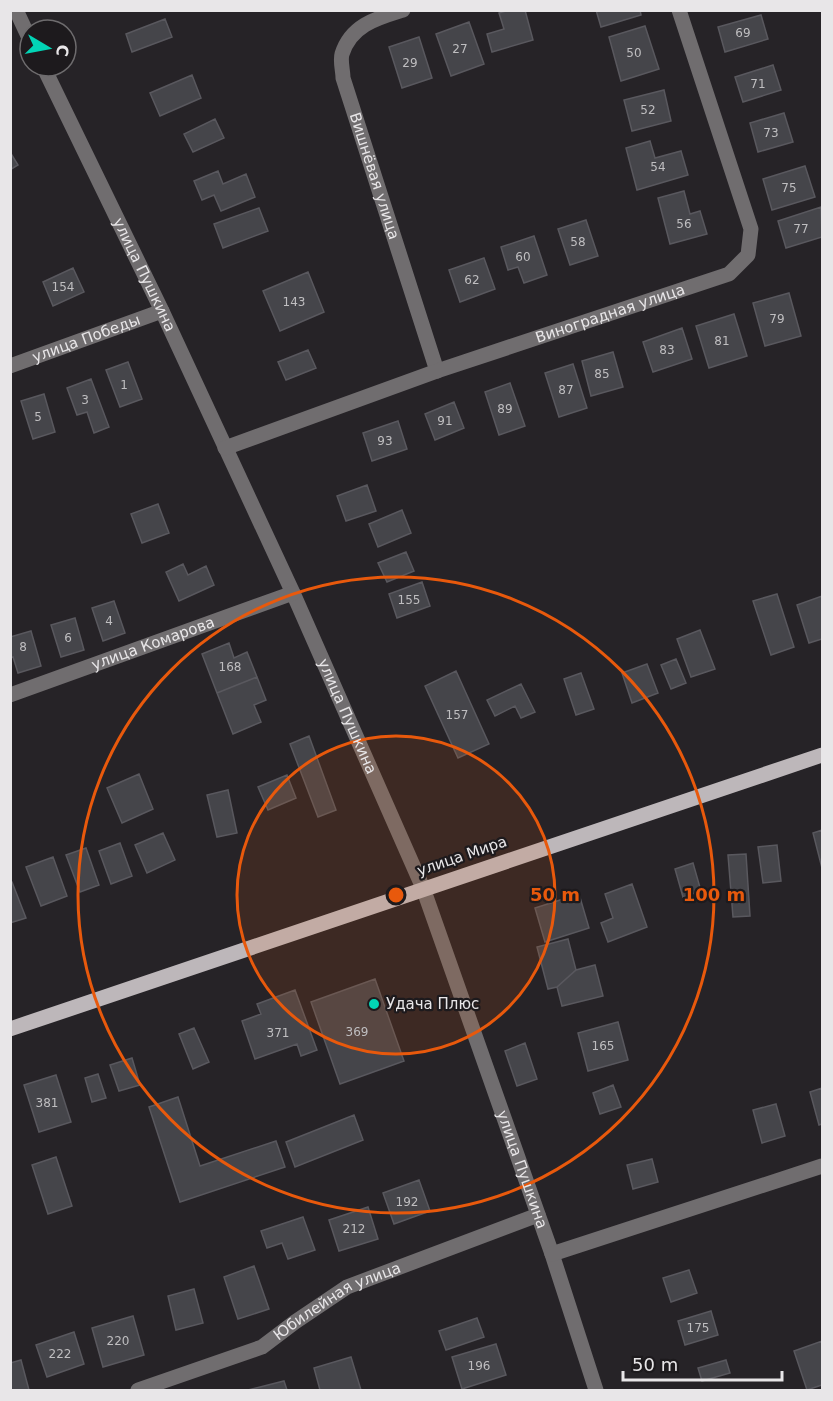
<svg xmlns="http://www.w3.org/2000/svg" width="833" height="1401" font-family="'DejaVu Sans',sans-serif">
<rect width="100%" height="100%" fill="#262327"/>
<path fill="#45454a" stroke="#59585e" stroke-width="1.5" d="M509 10H525L533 40 492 52 487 34 504 29 499 13Z
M596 10H640L641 15 601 27Z
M761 15 768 39 725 52 718 27Z
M165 19 172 37 132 52 126 34Z
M469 22 484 64 451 76 436 34Z
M645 26 659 69 621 81 609 37Z
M419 37 432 78 402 88 389 47Z
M773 65 781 90 743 102 735 77Z
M192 75 201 98 160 116 150 93Z
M664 90 671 121 632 131 624 100Z
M784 113 793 142 758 152 750 123Z
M215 119 224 138 193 152 184 134Z
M650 141 655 158 681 151 688 175 637 190 626 148Z
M10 152 18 165 10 170Z
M805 166 815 197 772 210 763 179Z
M218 171 223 184 246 174 255 197 221 211 214 195 202 200 194 181Z
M684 191 690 214 700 211 707 234 670 244 658 198Z
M821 207 822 237 786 248 778 221Z
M259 208 268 231 223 248 214 224Z
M586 220 598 256 570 265 558 229Z
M534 236 547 275 524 283 518 267 508 270 501 247Z
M484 258 495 289 460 302 449 270Z
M73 268 84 292 53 306 43 282Z
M308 272 324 312 280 331 263 291Z
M789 293 801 336 765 346 753 303Z
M734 314 747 356 709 368 696 326Z
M682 328 692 359 653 372 643 342Z
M308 350 316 368 286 380 278 362Z
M613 352 623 387 591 396 582 361Z
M128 362 142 399 120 407 106 370Z
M573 364 587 408 559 417 545 373Z
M91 379 109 427 94 433 87 412 77 415 67 388Z
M510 383 525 426 499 435 485 392Z
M44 394 55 432 33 439 21 401Z
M454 402 464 428 435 440 425 414Z
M398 421 407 449 372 461 363 433Z
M367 485 376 511 346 521 337 496Z
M158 504 169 533 142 543 131 514Z
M402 510 411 533 378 547 369 524Z
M406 552 414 571 387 582 378 563Z
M183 564 188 575 206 566 214 585 179 601 166 572Z
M422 582 430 606 397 618 389 594Z
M777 594 794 647 771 655 753 601Z
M822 596V639L809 643 797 605Z
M114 601 125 633 103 641 92 608Z
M75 618 84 650 61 657 51 625Z
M700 630 715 669 691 677 677 639Z
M31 631 41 666 18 673 13 657 10 658V637Z
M229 643 234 658 247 652 257 677 217 693 202 654Z
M676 659 686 683 671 689 661 665Z
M647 664 658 693 632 703 622 673Z
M456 671 489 744 458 758 425 686Z
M581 673 594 709 576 715 564 679Z
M257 677 266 700 254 705 261 722 233 734 217 693Z
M521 684 535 712 521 718 515 706 495 716 487 700Z
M309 736 336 810 318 817 290 744Z
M139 774 153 809 122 823 107 788Z
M287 775 296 798 268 810 258 787Z
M228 790 237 833 217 837 207 795Z
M822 830V868L813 833Z
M163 833 175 860 147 873 135 845Z
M120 843 132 876 111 884 99 851Z
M777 845 781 881 763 883 758 847Z
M86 848 99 885 80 892 66 855Z
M746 854 750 916 733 917 728 855Z
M53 857 67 896 41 906 26 867Z
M693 863 701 891 683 897 675 869Z
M10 882H12L26 918 10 923Z
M632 884 647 927 608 942 601 923 613 918 605 894Z
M579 894 589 928 545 942 535 908Z
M568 939 576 970 557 987 548 989 537 947Z
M595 965 603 996 562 1006 557 987 576 970Z
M375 979 404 1061 340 1084 311 1002Z
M295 990 317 1050 301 1056 297 1044 255 1059 242 1021 261 1014 257 1004Z
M618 1022 628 1060 588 1071 578 1033Z
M194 1028 209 1062 193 1069 179 1034Z
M525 1043 537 1079 517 1086 505 1051Z
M132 1058 140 1085 119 1091 110 1065Z
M98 1074 106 1098 92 1102 85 1078Z
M56 1075 71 1122 39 1132 24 1085Z
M613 1085 621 1107 600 1114 593 1093Z
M822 1088V1124L819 1125 810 1092Z
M178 1097 200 1166 276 1141 285 1167 180 1202 149 1107Z
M776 1104 785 1136 762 1143 753 1110Z
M354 1115 363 1140 295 1167 286 1142Z
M56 1157 72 1206 48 1214 32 1165Z
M652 1159 658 1182 633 1189 627 1165Z
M419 1180 430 1211 394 1224 383 1193Z
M368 1207 378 1239 339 1251 329 1220Z
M303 1217 315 1250 288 1259 282 1243 267 1248 261 1231Z
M254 1266 269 1309 238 1319 224 1277Z
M689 1270 697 1293 671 1302 663 1278Z
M194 1289 203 1323 176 1330 168 1296Z
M711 1311 718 1335 685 1345 678 1321Z
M133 1316 144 1355 103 1367 92 1328Z
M477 1318 484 1337 446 1350 439 1331Z
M74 1332 84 1364 47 1377 36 1345Z
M822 1341V1385L807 1390 794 1351Z
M496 1344 506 1375 462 1389 452 1357Z
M351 1357 361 1390H320L314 1368Z
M21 1360 29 1390H10V1363Z
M726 1360 730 1373 702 1381 698 1368Z
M284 1381 287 1390H248Z"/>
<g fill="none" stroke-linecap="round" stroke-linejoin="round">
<g stroke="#706d6f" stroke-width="15">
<path d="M16 10 30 40"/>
<path id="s1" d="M403 10C377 18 351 25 342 54 340 61 343 71 343 78L437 371"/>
<path id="s2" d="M43 66 162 311 293 593 423 888 552 1254 596 1390"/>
<path id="s3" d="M10 366 162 311"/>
<path id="s4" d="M225 448 437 371 729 274 748 255 751 229 679 10"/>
<path id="s5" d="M10 695 293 593"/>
<path d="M552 1254 822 1166"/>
<path id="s6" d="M138 1390 262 1347 295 1322 347 1287 538 1215"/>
</g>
<path stroke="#bdb7ba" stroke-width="15" d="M10 1029 822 755"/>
</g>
<circle cx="396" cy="895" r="159" fill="#e8590c" fill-opacity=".12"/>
<g fill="none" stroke="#e8590c" stroke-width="3">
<circle cx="396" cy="895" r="159"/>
<circle cx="396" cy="895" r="318"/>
</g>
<circle fill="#02d5b6" stroke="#1d1a1d" stroke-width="2" cx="374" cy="1004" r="6"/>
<g text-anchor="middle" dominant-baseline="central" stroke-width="4.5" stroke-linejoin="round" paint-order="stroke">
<g font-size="12" fill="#bfbec0">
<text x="743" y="33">69</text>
<text x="460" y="49">27</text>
<text x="634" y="53">50</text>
<text x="410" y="63">29</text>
<text x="758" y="84">71</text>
<text x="648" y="110">52</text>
<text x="771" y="133">73</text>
<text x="658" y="167">54</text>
<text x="789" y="188">75</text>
<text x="684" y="224">56</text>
<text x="801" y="229">77</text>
<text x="578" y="242">58</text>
<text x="523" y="257">60</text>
<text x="472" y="280">62</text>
<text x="63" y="287">154</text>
<text x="294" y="302">143</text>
<text x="777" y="319">79</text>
<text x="722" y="341">81</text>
<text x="667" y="350">83</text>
<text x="602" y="374">85</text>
<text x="124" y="385">1</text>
<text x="566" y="390">87</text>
<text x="85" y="400">3</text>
<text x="505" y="409">89</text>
<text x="38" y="417">5</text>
<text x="445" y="421">91</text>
<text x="385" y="441">93</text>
<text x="409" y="600">155</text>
<text x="109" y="621">4</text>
<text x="68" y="638">6</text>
<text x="23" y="647">8</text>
<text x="230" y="667">168</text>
<text x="457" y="715">157</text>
<text x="357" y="1032">369</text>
<text x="278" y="1033">371</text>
<text x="603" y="1046">165</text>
<text x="47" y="1103">381</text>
<text x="407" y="1202">192</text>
<text x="354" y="1229">212</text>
<text x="698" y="1328">175</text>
<text x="118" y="1341">220</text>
<text x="60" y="1354">222</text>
<text x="479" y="1366">196</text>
</g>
<g font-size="15" fill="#e8e6e8" stroke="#1d1a1d">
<text stroke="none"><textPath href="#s1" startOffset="206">Вишнёвая улица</textPath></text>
<text stroke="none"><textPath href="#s2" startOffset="232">улица Пушкина</textPath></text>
<text stroke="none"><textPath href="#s4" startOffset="408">Виноградная улица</textPath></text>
<text stroke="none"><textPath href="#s3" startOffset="81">улица Победы</textPath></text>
<text stroke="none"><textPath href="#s5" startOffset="152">улица Комарова</textPath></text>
<text stroke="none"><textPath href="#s2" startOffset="718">улица Пушкина</textPath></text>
<text transform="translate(462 856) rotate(-19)">улица Мира</text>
<text stroke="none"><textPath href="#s2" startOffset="1204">улица Пушкина</textPath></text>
<text stroke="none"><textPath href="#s6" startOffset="220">Юбилейная улица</textPath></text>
</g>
<g font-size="15" fill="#e8e6e8" stroke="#1d1a1d" text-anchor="start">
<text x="386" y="1004">Удача Плюс</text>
</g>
</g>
<circle cx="396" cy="895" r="9" fill="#e8590c" stroke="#1d1a1d" stroke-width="3"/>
<g font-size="18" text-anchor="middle" font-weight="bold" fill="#e8590c" stroke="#1d1a1d" stroke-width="4.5" stroke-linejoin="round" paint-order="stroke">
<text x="555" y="901">50 m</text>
<text x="714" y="901">100 m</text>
</g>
<rect width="833" height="1401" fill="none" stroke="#e8e6e8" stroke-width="24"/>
<g transform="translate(48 48) rotate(100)"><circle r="28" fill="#1d1a1d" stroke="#6e6c6e" stroke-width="1.5"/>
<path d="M0-4.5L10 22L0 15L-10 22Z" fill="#02d5b6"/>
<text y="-9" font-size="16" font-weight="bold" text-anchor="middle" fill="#e8e6e8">С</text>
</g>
<path d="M623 1371v9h159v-9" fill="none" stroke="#e8e6e8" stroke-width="3"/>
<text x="632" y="1371" font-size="18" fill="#e8e6e8" stroke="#1d1a1d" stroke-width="4.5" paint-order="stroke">50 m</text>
</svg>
